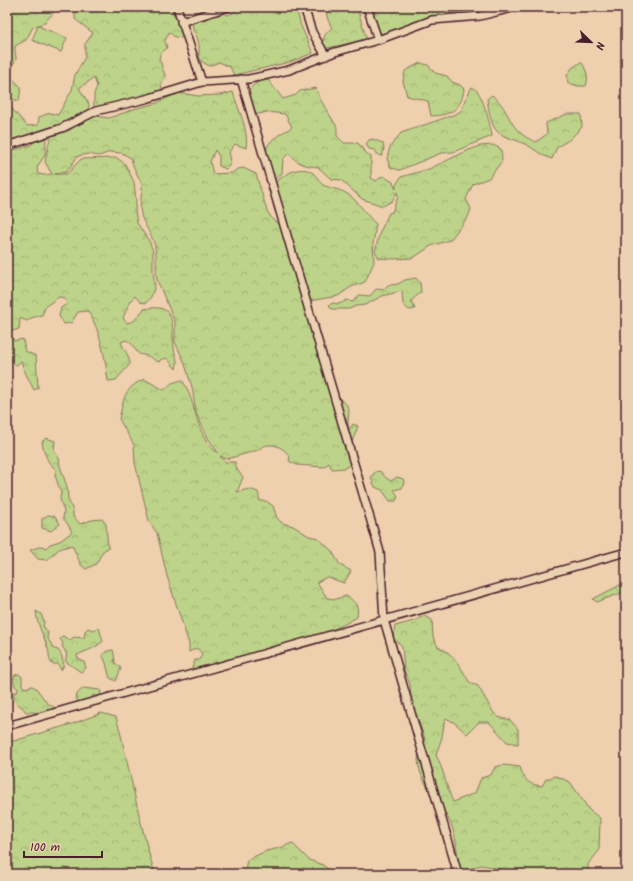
<svg xmlns="http://www.w3.org/2000/svg" width="633" height="881" font-family="Kalam,sans-serif">
<defs>
<pattern id="forest-crowns" width="20" height="18" patternUnits="userSpaceOnUse"><rect width="20" height="18" fill="#bdd389"/><path d="M2 6a3 3 0 1 1 6 0M12 15a3 3 0 1 1 6 0" fill="none" stroke="#a4b576"/></pattern>
</defs>
<rect width="100%" height="100%" fill="#eecfae"/>
<filter id="ink" filterUnits="userSpaceOnUse"><feTurbulence type="fractalNoise" baseFrequency=".025" numOctaves="2"/><feDisplacementMap in="SourceGraphic" scale="8" xChannelSelector="R" yChannelSelector="G"/><feConvolveMatrix kernelMatrix="1 2 1 2 8 2 1 2 1" color-interpolation-filters="sRGB"/></filter>
<g filter="url(#ink)">
<path fill="#bdd389" stroke="#84795a" d="M38 26 67 38 61 52 32 40Z"/>
<path fill="url(#forest-crowns)" stroke="#84795a" d="M7 7H64L62 9 55 11 44 23 33 27 26 40 15 46C14 57 20 58 11 66L7 63Z
M75 7H171L182 35V38L175 37 169 32 165 41 167 48 160 54 159 60 161 63 162 68 166 77 161 83 162 91 154 100 146 103 94 110V94L97 86 94 78 79 88 89 104 88 114 24 141 12 149 7 150V107L13 110 27 126 38 125 39 117 50 113 58 115 72 90 75 75 85 57V44L93 33 75 19Z
M243 7H296L301 26 313 53 290 62 234 75 230 67 219 62 209 66 201 61 199 56V44L197 37 193 30 192 19 215 11 228 15Z
M333 7H360L359 14 366 37 365 40 323 49C322 39 324 34 332 28L328 20 326 12Z
M370 7H505C488 11 466 20 450 13L440 17 414 22 396 31 381 34 376 27Z
M581 62C587 70 589 78 586 86H578L568 83 567 75 572 68Z
M420 63 428 65 435 73 447 76 452 82 460 85 464 89C461 110 451 115 431 116L428 101 407 96 403 81 405 71Z
M7 78 13 79 21 87 19 101 9 98 7 99Z
M268 80 283 99 296 95 300 91 316 88 320 99 337 127V136L344 143H358L365 152 371 157V178L376 181 383 176 393 182 396 189V185L401 177 429 169 469 150 480 146 493 145 501 149 502 161 489 178 473 184 466 199 471 209 468 217 450 240 431 246 413 258 391 259 379 258 375 251 380 232 389 213 392 212 398 197 397 192 392 201 383 206 362 199 341 180 331 179 318 167C306 166 297 164 289 153L283 159 282 173 273 181C270 174 265 164 265 156 265 140 281 134 292 127L285 114 267 112 254 115 246 93 256 83Z
M472 87C473 88 475 89 477 91 483 97 491 127 492 136L453 152 441 153 400 170 391 168 387 159 390 147 401 133 456 114 462 110 465 100Z
M233 92C238 110 249 129 246 148L235 144 229 152C231 159 232 164 226 169L219 166V156L215 150 210 162 213 174 232 173 238 169 243 168 256 174 267 211 273 220 281 226C281 218 276 215 274 208 272 199 273 198 268 190 277 179 298 162 313 173 317 176 319 182 323 185 331 189 341 189 349 195 360 203 366 215 376 224L373 244 374 262 365 282 351 287 338 296 309 301 311 313 319 325 317 332 331 381 340 399 346 404 349 410 348 423 349 430 353 424 358 426 352 442 354 461 345 468 332 469 329 463 324 467 297 465 289 461 290 457C283 446 269 440 258 450L227 459 220 456 225 462H235L237 470 243 477 237 492 249 489 258 492 260 501H266L273 506 277 518 282 523 293 526 309 536 318 538 332 551 340 565 351 571 344 583 327 577 317 582 327 598 336 599 346 596C356 602 359 606 357 617L341 626 321 634 292 642 269 647 260 652 238 660 228 659 199 669 192 668 195 660H199L202 654 197 648 189 652V644L167 576 157 533 149 521 135 463 134 445 119 419C124 399 123 389 144 379L164 390 172 383 182 380C197 401 195 438 218 453L208 438 196 413 192 387 184 361 175 342V322L157 280C155 269 157 257 155 246 152 235 146 228 142 218 138 206 142 198 142 187 141 179 133 169 131 158L122 153 110 152 99 156 88 154 78 156 66 172 55 174H67L81 159 117 158 125 164 134 182 136 201 135 211 137 223 149 241 153 251V272L155 286 151 297 146 303 140 302 135 296 130 301 123 318 127 323 134 321 144 309C178 302 171 325 174 348 175 357 179 359 176 369L167 358 160 360 159 362C153 360 151 357 147 356 143 354 140 356 137 352 133 347 134 344 126 340L121 342C124 351 129 354 130 364L116 380 108 381C105 357 101 332 88 311L78 312 71 323 64 324 59 316 61 308 67 304 65 298 59 297 46 306 42 315 31 318 27 321 20 318 19 329 9 332 14 341 23 339 25 351 36 356 38 388 34 390 24 370 21 361 17 365C9 362 10 357 9 349H7V152L31 145 36 140 46 138 45 155 37 167 38 174 44 175 52 174 45 162C47 153 48 144 51 136L70 130 84 119 96 116 109 118 118 115 134 109 157 103 169 97 180 93 198 96 220 95Z
M492 95C513 112 506 130 536 142L547 134 546 123 567 114H581L582 127 569 140 557 147 552 159C540 155 535 149 525 144 517 140 506 138 499 133 490 126 489 109 487 99Z
M372 139 383 143 384 149 382 156 378 155 375 150 369 149 366 144 369 140Z
M416 278 420 283 421 292 411 301 415 309 409 310 403 304 402 291 382 296 365 305 356 306 349 309H332L329 305 333 303C339 305 342 303 347 300L353 302 359 295 370 296 376 289 383 290 388 285 398 284 405 280Z
M46 438 55 441 54 450 59 458 60 466 67 487 68 499 73 511V516L80 524 92 520 102 519 106 524 108 548 103 551 96 564 86 569 81 565 72 545 59 549 47 560 38 559 30 550 42 546 46 548 50 544 60 541 72 532 67 523 63 518 64 512 60 499 61 493 55 475 56 469C47 464 44 452 42 442Z
M380 471 386 478 391 481 397 477 403 479 404 482 402 488 394 490 398 496 396 501H390L382 490 375 487 371 478 375 472Z
M48 515 55 516 60 524 51 531 42 528V519Z
M626 582V591L597 602 593 599Z
M36 611 41 614 44 622 43 627 45 628 48 633 47 637 54 649 58 650 61 654 64 665 61 670 58 664H52C48 658 50 656 48 649 44 636 37 625 36 611Z
M424 616 432 620 433 637 438 647C455 653 461 669 470 683L478 686 493 712 498 717 510 720 518 729V744L507 742 489 722H479L467 734 455 723 446 718 444 724 442 737 436 755C444 770 446 787 453 802L475 793 481 778 491 775 495 767 504 765 520 767C525 781 527 784 542 786L546 779 556 776 570 782 590 811 600 818 599 851 588 864V874H527L481 865 471 868 470 874H461C456 857 458 838 450 822 439 799 413 778 419 750 419 746 423 742 425 739L417 717 412 709 410 684 404 670 402 646 393 638 395 626 414 621Z
M88 628 93 630 99 628 103 641C96 648 86 651 77 655L78 659 84 662 86 668 81 672 65 661C68 655 66 652 62 646L63 643 60 639 63 636 70 640 74 637 84 638 85 631Z
M113 650 114 654 115 663 121 668 116 681 110 678C107 670 107 662 102 655L107 651Z
M19 674 22 677V684L24 688 32 686 36 688 47 703 59 710 55 715 48 719 44 714 33 712H26C20 702 12 706 14 692H17L18 689 15 686 13 679 15 675Z
M83 688 100 690 101 693 98 697 93 695C90 701 86 701 79 702L76 699 77 694Z
M101 713 116 717C121 733 124 749 128 766 136 802 144 838 155 874H7V743L75 723Z
M292 843 309 860 323 865 334 874H286L280 871 271 874H249L245 870 247 860 266 851 280 848Z"/>
<g fill="none" stroke-linecap="round" stroke-linejoin="round">
<g stroke="#4a1f2b" stroke-width="10">
<path id="minor" d="M177 7 202 82 249 79 289 70 335 52 378 40 432 20 480 16 516 7
M304 7 312 32 326 56
M367 7 378 40
M181 22 228 7
M241 79 380 552 384 620 458 874
M7 146 62 128 96 111 146 99 202 82
M7 726 626 552"/>
</g>
<use href="#minor" stroke="#ebd2b2" stroke-width="7"/>
</g>
</g>
<rect width="633" height="881" fill="none" stroke="#ebd2b2" stroke-width="24"/>
<rect x="12" y="12" width="609" height="857" fill="none" stroke="#4a1f2b" stroke-width="1.5" filter="url(#ink)"/>
<g transform="translate(591 42) rotate(113)" stroke="#ebd2b2" stroke-width="3" paint-order="stroke">
<path d="M0-3L7 15L0 10L-7 15Z" fill="#4a1f2b"/>
<text y="-6" font-size="11" font-weight="bold" text-anchor="middle" fill="#4a1f2b">N</text>
</g>
<path d="M24 851v6h78v-6" fill="none" stroke="#4a1f2b" stroke-width="2"/>
<text x="30" y="851" font-size="12" fill="#4a1f2b" stroke="#ebd2b2" stroke-width="3" paint-order="stroke">100 m</text>
</svg>
